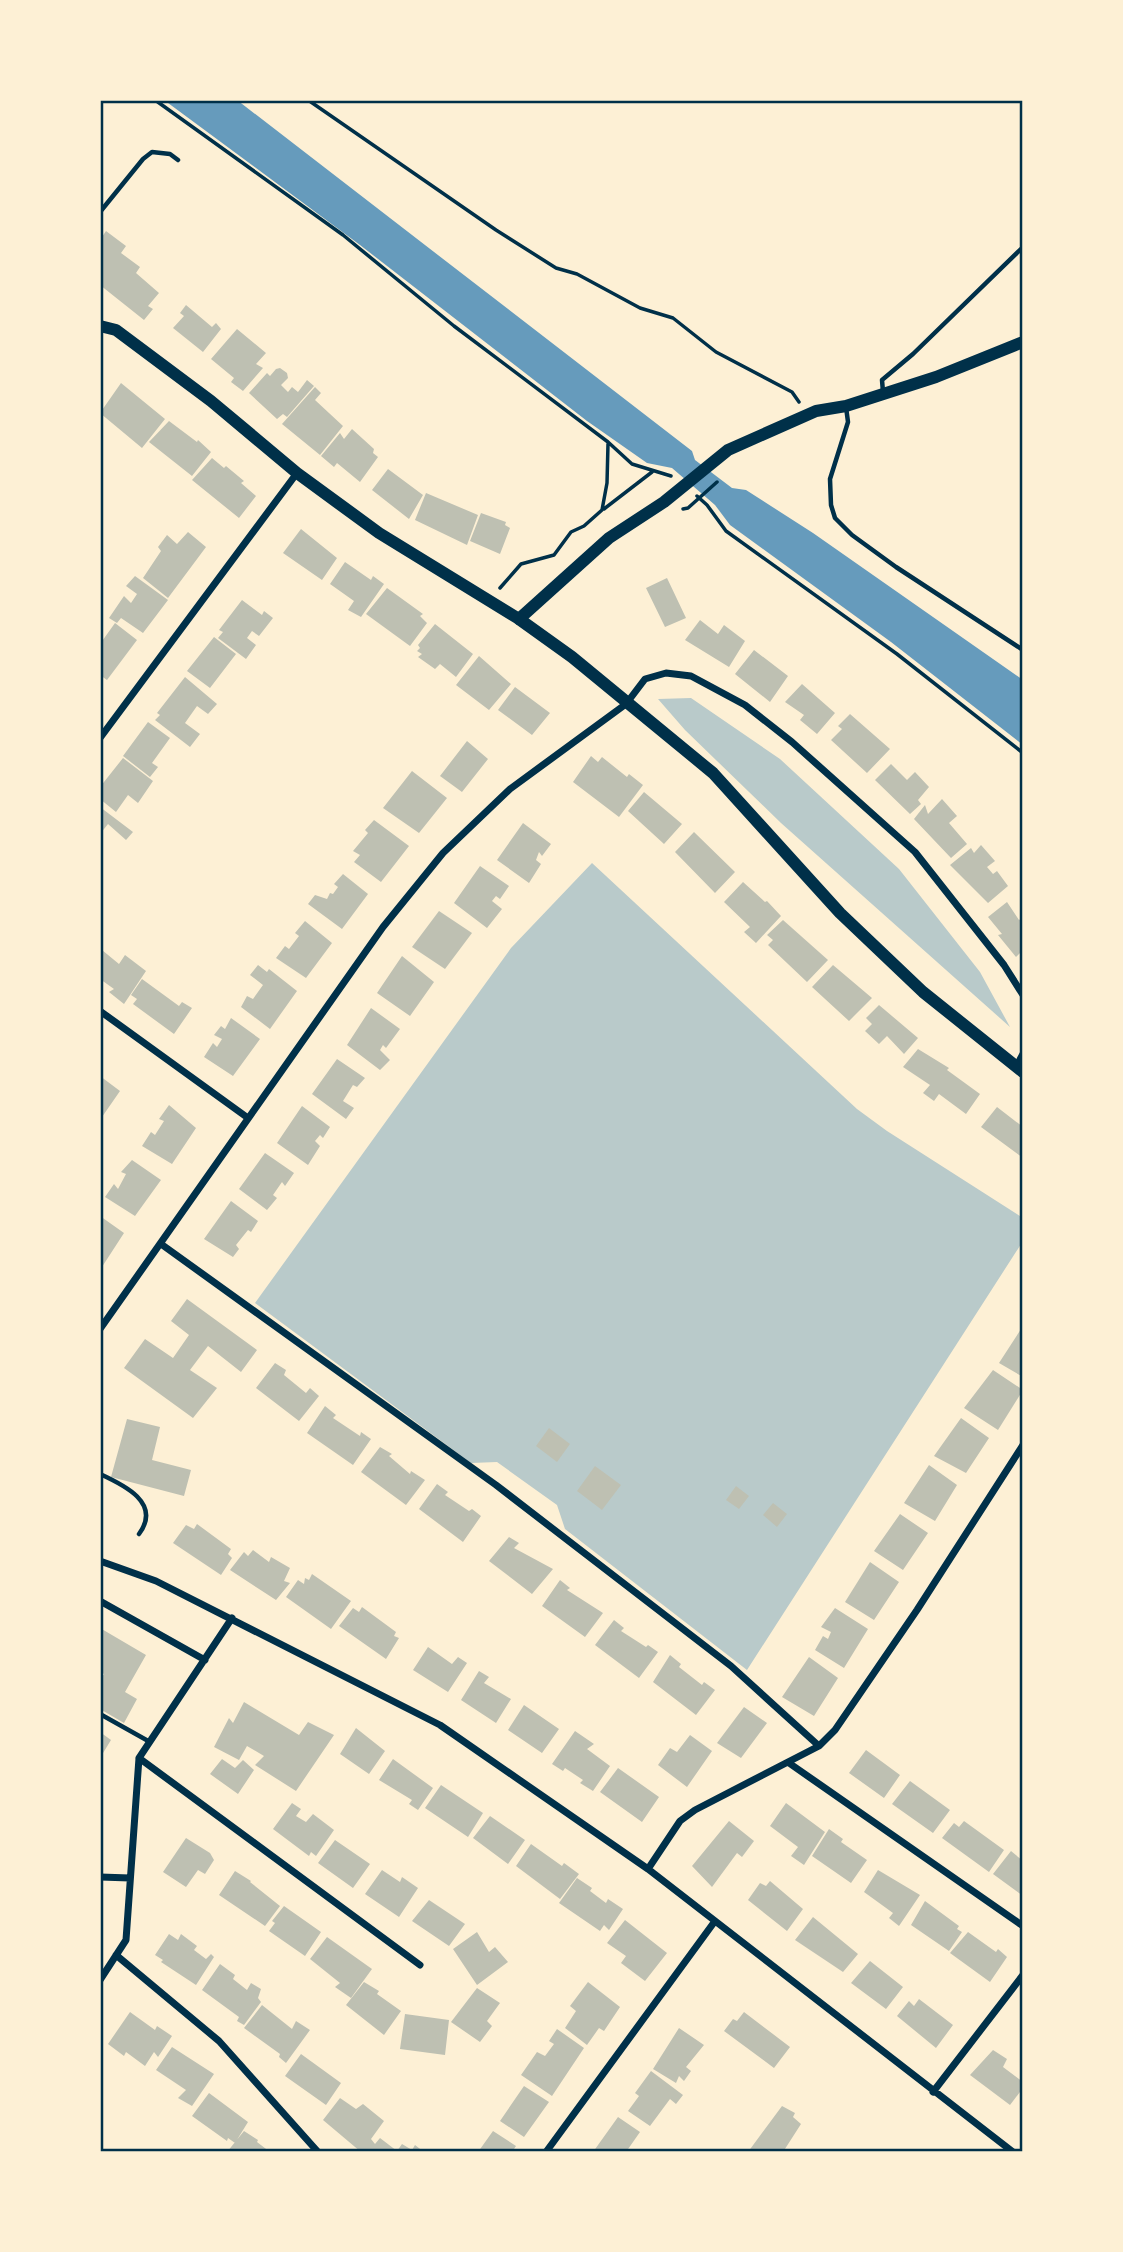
<svg xmlns="http://www.w3.org/2000/svg" width="1123" height="2252" font-family="'Nunito Sans',sans-serif">
<rect width="100%" height="100%" fill="#fdf0d5"/>
<path fill="#b9caca" d="M691 698 780 759 899 869 980 972 1010 1027 781 823 685 730 658 699Z
M592 863 857 1109 887 1131 1023 1218V1241L747 1670 565 1529 557 1505 497 1462 471 1463 255 1303 511 948Z"/>
<path fill="#669bbc" d="M164 100H237L692 451 695 460 732 488 746 490 813 533 1023 680V745L891 642 730 525 715 505 672 468 647 463 587 421 360 245Z"/>
<path fill="#bec0b2" d="M106 231 126 246 121 253 140 267 136 273 159 293 148 306 153 309 144 320 100 285V240Z
M186 305 212 327 216 323 221 329 203 352 173 328 184 316 180 313Z
M237 329 266 353 256 364 263 368 243 391 231 382 234 378 211 359Z
M280 368 287 373 288 378 281 385 288 392 292 387 298 392 307 380 314 386 287 417 283 414 277 419 249 393 267 373 270 376 276 369Z
M121 383 165 419 142 448 100 413Z
M315 387 321 393 315 400 343 426 320 455 282 424Z
M169 421 197 442 198 440 211 452 192 476 149 442Z
M352 429 374 449 373 453 378 457 360 482 337 463 334 467 321 456 340 433 344 439Z
M212 458 224 468 226 466 244 481 241 483 256 496 239 518 192 480Z
M388 469 423 495 409 519 372 490Z
M426 493 478 515 467 545 415 520Z
M481 513 506 522 505 525 510 528 500 554 470 541Z
M301 529 337 558 322 580 283 553Z
M188 532 206 547 168 598 143 578 161 551 158 547 167 535 177 544Z
M345 562 371 580 373 576 384 584 361 617 348 610 354 601 330 584Z
M135 576 168 600 143 633 121 618 117 623 109 618 124 596 131 603 137 594 126 586Z
M667 578 686 618 665 627 646 588Z
M387 588 423 614 420 616 427 623 410 646 366 614Z
M242 600 262 615 264 611 273 618 259 636 252 631 247 638 256 645 246 659 218 638 223 632 219 630Z
M700 620 718 634 724 625 745 641 729 667 685 640Z
M115 623 137 640 107 680 100 675V644Z
M435 624 473 654 456 677 440 664 435 669 418 657 422 654 417 651 420 648 418 645Z
M214 637 236 654 210 688 187 671Z
M754 650 788 676 770 702 735 674Z
M479 656 511 684 489 710 456 685Z
M185 677 217 704 208 714 197 706 185 723 200 734 190 747 155 720 160 715 157 713Z
M802 684 835 713 817 734 800 720 804 715 785 702Z
M515 687 550 713 532 735 498 710Z
M850 714 890 749 867 773 831 740 842 729 838 726Z
M148 722 170 738 152 763 158 767 150 777 123 756Z
M467 741 488 759 462 792 440 776Z
M591 756 598 762 602 757 627 777 629 774 643 785 619 817 573 782Z
M123 758 153 781 138 803 128 795 116 812 100 799V787Z
M891 764 907 780 915 772 929 787 918 800 921 804 910 814 875 780Z
M412 771 447 798 419 833 383 808Z
M644 792 682 824 664 844 628 811Z
M942 799 957 816 949 823 967 844 951 858 914 819 925 805 928 814Z
M100 807 133 832 126 840 108 824 100 834Z
M374 820 409 846 381 882 354 862 360 855 353 851 368 833 365 830Z
M523 823 551 844 542 856 539 852 536 860 541 864 529 883 497 860Z
M694 832 735 872 715 893 675 852Z
M981 845 995 861 987 867 993 874 997 871 1008 886 988 903 950 865 971 848 974 853Z
M480 866 509 886 500 899 496 896 492 901 502 909 487 928 454 903Z
M343 874 368 894 342 929 308 904 315 895 327 899 330 893 333 894 338 887 334 884Z
M743 882 765 902 767 901 781 916 756 943 744 932 750 927 724 902Z
M1007 902 1019 920 1023 917V950L1016 957 998 935 1002 934 988 917Z
M439 911 472 933 445 969 412 947Z
M783 920 828 960 807 982 768 945 773 940 767 935Z
M305 921 332 943 306 978 276 958 285 946 289 949 299 936 295 933Z
M102 950 119 964 125 955 146 971 124 1004 109 992 114 989 100 979Z
M402 956 434 982 410 1016 377 993Z
M258 965 267 972 269 969 297 991 270 1029 241 1007 247 996 253 999 263 985 250 975Z
M833 965 872 998 849 1021 812 987Z
M142 979 179 1006 182 1002 192 1008 174 1034 133 1004 137 999 131 995Z
M879 1005 918 1038 904 1054 887 1036 879 1044 865 1031 872 1024 866 1018Z
M371 1008 400 1029 386 1048 383 1045 380 1050 390 1060 380 1070 347 1045Z
M231 1018 260 1039 233 1076 204 1057 213 1043 217 1047 222 1039 214 1035 221 1026 225 1029Z
M918 1049 949 1068 947 1070 980 1094 966 1114 939 1094 934 1101 923 1093 930 1085 903 1067Z
M337 1059 365 1078 357 1087 353 1085 343 1101 354 1108 346 1119 312 1094Z
M100 1076 120 1091 102 1117 100 1116Z
M169 1105 196 1128 172 1164 142 1146 151 1132 155 1135 164 1121 159 1119Z
M302 1106 330 1127 323 1138 320 1135 315 1141 320 1146 308 1165 277 1143Z
M997 1107 1023 1127V1158L981 1127Z
M265 1153 294 1173 285 1186 282 1182 273 1195 277 1198 267 1210 239 1189Z
M132 1160 161 1180 135 1216 105 1197 114 1184 118 1189 126 1174 121 1172Z
M231 1201 258 1221 251 1232 248 1230 236 1245 239 1249 233 1257 204 1239Z
M100 1216 124 1233 100 1270Z
M187 1299 257 1350 241 1372 208 1346 190 1370 217 1388 193 1418 124 1368 145 1339 173 1358 189 1335 171 1321Z
M1023 1326V1377L999 1363Z
M275 1363 286 1370 284 1375 306 1393 310 1388 319 1396 299 1421 256 1388Z
M993 1370 1023 1390 998 1430 964 1408Z
M325 1406 336 1415 333 1418 360 1436 361 1432 371 1439 353 1465 307 1433Z
M961 1418 989 1438 966 1473 934 1456Z
M127 1419 160 1427 152 1460 191 1470 184 1496 111 1477Z
M549 1428 570 1444 557 1462 536 1446Z
M380 1447 392 1454 389 1456 410 1474 411 1471 425 1480 406 1505 361 1472Z
M929 1465 957 1485 935 1521 904 1503Z
M595 1466 621 1485 602 1510 577 1491Z
M437 1484 448 1492 445 1495 469 1511 472 1509 481 1516 463 1542 419 1509Z
M736 1486 749 1496 739 1509 726 1500Z
M773 1503 787 1514 777 1527 763 1515Z
M900 1514 928 1533 903 1570 874 1551Z
M197 1524 231 1549 228 1554 232 1558 221 1575 173 1543 186 1525 194 1529Z
M509 1537 519 1543 514 1548 553 1569 532 1594 489 1561Z
M253 1550 269 1562 271 1557 290 1568 284 1581 290 1583 276 1600 230 1570 244 1552 248 1556Z
M870 1562 899 1582 874 1620 845 1602Z
M312 1574 351 1601 331 1629 286 1597 298 1580 304 1584 305 1578 309 1580Z
M560 1580 570 1588 567 1590 603 1613 585 1637 542 1606Z
M362 1607 396 1632 394 1636 399 1638 386 1659 339 1626 353 1608 359 1612Z
M835 1608 868 1629 844 1668 815 1650 823 1636 828 1639 831 1632 821 1627Z
M614 1620 624 1628 621 1631 646 1647 648 1645 658 1652 639 1678 595 1645Z
M100 1628 146 1655 125 1692 137 1699 124 1723 100 1709V1680L104 1674 100 1672Z
M428 1647 452 1664 458 1657 467 1663 448 1692 413 1670Z
M670 1655 681 1664 679 1667 702 1685 704 1682 715 1690 696 1715 653 1682Z
M809 1657 838 1678 814 1716 782 1697Z
M479 1671 489 1677 484 1683 511 1699 496 1723 461 1700Z
M244 1702 299 1735 308 1722 334 1735 296 1791 255 1765 264 1756 247 1746 239 1760 214 1747 229 1718 233 1723Z
M524 1705 559 1729 542 1753 508 1730Z
M744 1707 767 1723 741 1758 717 1743Z
M356 1728 385 1751 369 1774 340 1754Z
M575 1731 594 1744 587 1749 610 1766 593 1791 580 1783 583 1780 565 1768 563 1771 552 1764Z
M100 1732 111 1740 100 1758Z
M690 1735 712 1751 687 1787 658 1765 670 1748 677 1752Z
M866 1750 900 1775 884 1798 849 1773Z
M222 1759 235 1768 243 1760 254 1770 238 1794 210 1774Z
M393 1759 433 1788 418 1810 409 1804 412 1800 379 1780Z
M618 1768 659 1797 642 1822 600 1792Z
M910 1781 950 1810 933 1833 892 1804Z
M441 1785 483 1813 468 1837 425 1808Z
M292 1803 301 1809 296 1816 306 1822 313 1814 334 1830 316 1856 311 1852 309 1856 273 1829Z
M786 1803 825 1832 804 1865 791 1856 798 1847 770 1826Z
M490 1816 525 1840 508 1864 473 1838Z
M729 1821 754 1841 742 1857 737 1853 712 1887 692 1866Z
M964 1821 1004 1850 989 1872 942 1838 954 1823 959 1827Z
M829 1829 843 1839 841 1842 867 1860 851 1883 812 1856Z
M186 1838 210 1853 214 1860 205 1874 198 1870 186 1887 163 1872Z
M335 1840 370 1864 353 1888 318 1863Z
M531 1844 562 1866 564 1863 579 1874 560 1899 516 1866Z
M1011 1851 1023 1861V1896L993 1874Z
M382 1870 400 1882 402 1877 418 1888 399 1917 365 1894Z
M878 1870 920 1895 899 1926 889 1918 893 1913 864 1892Z
M235 1871 251 1881 250 1882 280 1906 265 1926 219 1895Z
M577 1878 592 1888 590 1891 606 1903 608 1899 623 1909 609 1930 604 1925 600 1931 559 1903Z
M770 1881 803 1909 787 1931 748 1900 760 1883 766 1886Z
M429 1900 465 1924 449 1946 412 1921Z
M925 1901 959 1926 957 1929 962 1932 949 1951 911 1925Z
M284 1906 321 1932 305 1956 269 1931 275 1923 272 1921Z
M813 1917 858 1954 843 1972 795 1940Z
M625 1920 667 1953 645 1981 621 1963 626 1956 607 1943Z
M477 1932 489 1952 495 1947 508 1962 477 1985 453 1949Z
M968 1932 996 1952 998 1949 1007 1957 990 1982 950 1953Z
M169 1934 178 1940 181 1934 197 1946 194 1950 206 1959 211 1954 214 1957 196 1985 161 1962 163 1960 155 1955Z
M327 1937 372 1969 351 1998 335 1987 340 1983 310 1959Z
M870 1961 903 1987 886 2009 851 1983Z
M220 1964 235 1975 233 1979 247 1990 251 1983 261 1989 258 1998 261 2002 244 2025 237 2021 239 2017 202 1990Z
M364 1982 379 1991 377 1994 401 2011 384 2035 346 2005Z
M588 1982 620 2007 604 2031 599 2028 587 2045 565 2028 576 2011 570 2006Z
M477 1988 500 2003 487 2021 492 2026 480 2042 451 2022Z
M919 1999 953 2025 936 2048 897 2016 909 2001 914 2006Z
M262 2005 292 2029 296 2021 310 2030 286 2063 279 2057 280 2054 244 2028Z
M130 2012 155 2030 157 2026 172 2036 158 2057 154 2052 145 2066 126 2052 124 2056 108 2044Z
M744 2012 790 2047 774 2068 724 2031 733 2019 737 2021Z
M405 2014 449 2020 445 2055 400 2049Z
M679 2028 704 2045 686 2067 691 2071 684 2081 679 2076 676 2083 653 2069Z
M557 2029 584 2048 552 2096 521 2075 537 2052 545 2056 554 2044 549 2041Z
M172 2047 214 2074 192 2106 178 2098 186 2090 156 2070Z
M993 2050 1007 2059 1003 2067 1023 2082V2088L1010 2105 970 2075Z
M301 2054 341 2083 326 2105 285 2076Z
M651 2071 683 2095 676 2104 670 2099 650 2126 628 2111 639 2096 635 2093Z
M524 2086 549 2102 524 2137 500 2121Z
M209 2093 248 2122 235 2143 228 2138 227 2141 192 2116Z
M340 2098 356 2109 363 2104 384 2121 371 2139 375 2144 380 2138 397 2151 402 2144 412 2150 415 2145 424 2152H361L323 2120Z
M782 2106 795 2113 793 2117 801 2124 783 2152H748Z
M618 2117 640 2132 626 2152H593Z
M244 2131 258 2140 257 2142 270 2152H227Z
M493 2131 516 2146 512 2152H478Z"/>
<g fill="none" stroke-linecap="round" stroke-linejoin="round">
<path stroke="#003049" stroke-width="3.5" d="M155 100 343 235 454 326 608 442 632 464 671 476
M308 100 496 230 556 268 577 274 640 308 673 318 716 352 792 392 799 402
M697 496 707 505 726 531 897 654 1023 753
M604 509 652 472
M683 509 688 508 717 482
M500 588 521 564 554 555 571 532 584 526 602 510 607 483 608 444"/>
<path stroke="#003049" stroke-width="4.5" d="M100 212 143 159 152 152 170 154 178 160
M883 392 882 380 913 354 1023 247
M846 407 848 422 830 479 831 505 835 518 852 535 896 567 1023 650
M100 1474C124 1485 162 1503 139 1534
M100 1714 150 1742"/>
<path stroke="#003049" stroke-width="7" d="M100 738 297 473
M100 1011 248 1118
M1016 1067 1023 1054
M161 1244 496 1485 731 1666 819 1746
M100 1329 383 927 443 853 510 789 626 704 645 679 666 673 691 676 745 705 792 742 915 852 1004 965 1023 995
M100 1561 156 1581 440 1725 648 1869 1013 2152
M100 1601 205 1660
M139 1758 420 1965
M789 1763 1023 1926
M648 1869 680 1821 695 1810 819 1746 835 1730 917 1610 1023 1445
M100 1877 130 1878
M116 1955 219 2041 318 2152
M100 1980 126 1940 139 1758 232 1618
M933 2092 1023 1975
M546 2152 715 1921"/>
<path stroke="#003049" stroke-width="12" d="M519 619 609 538 664 502 728 450 816 411 846 406 936 377 1023 342"/>
<path stroke="#003049" stroke-width="12" d="M100 326 116 330 211 401 297 473 379 533 519 619 572 657 713 773 840 913 923 992 1023 1072"/>
</g>
<rect width="1123" height="2252" fill="none" stroke="#fdf0d5" stroke-width="203"/>
<rect x="102" y="102" width="919" height="2048" fill="none" stroke="#003049" stroke-width="2.5"/>
</svg>
